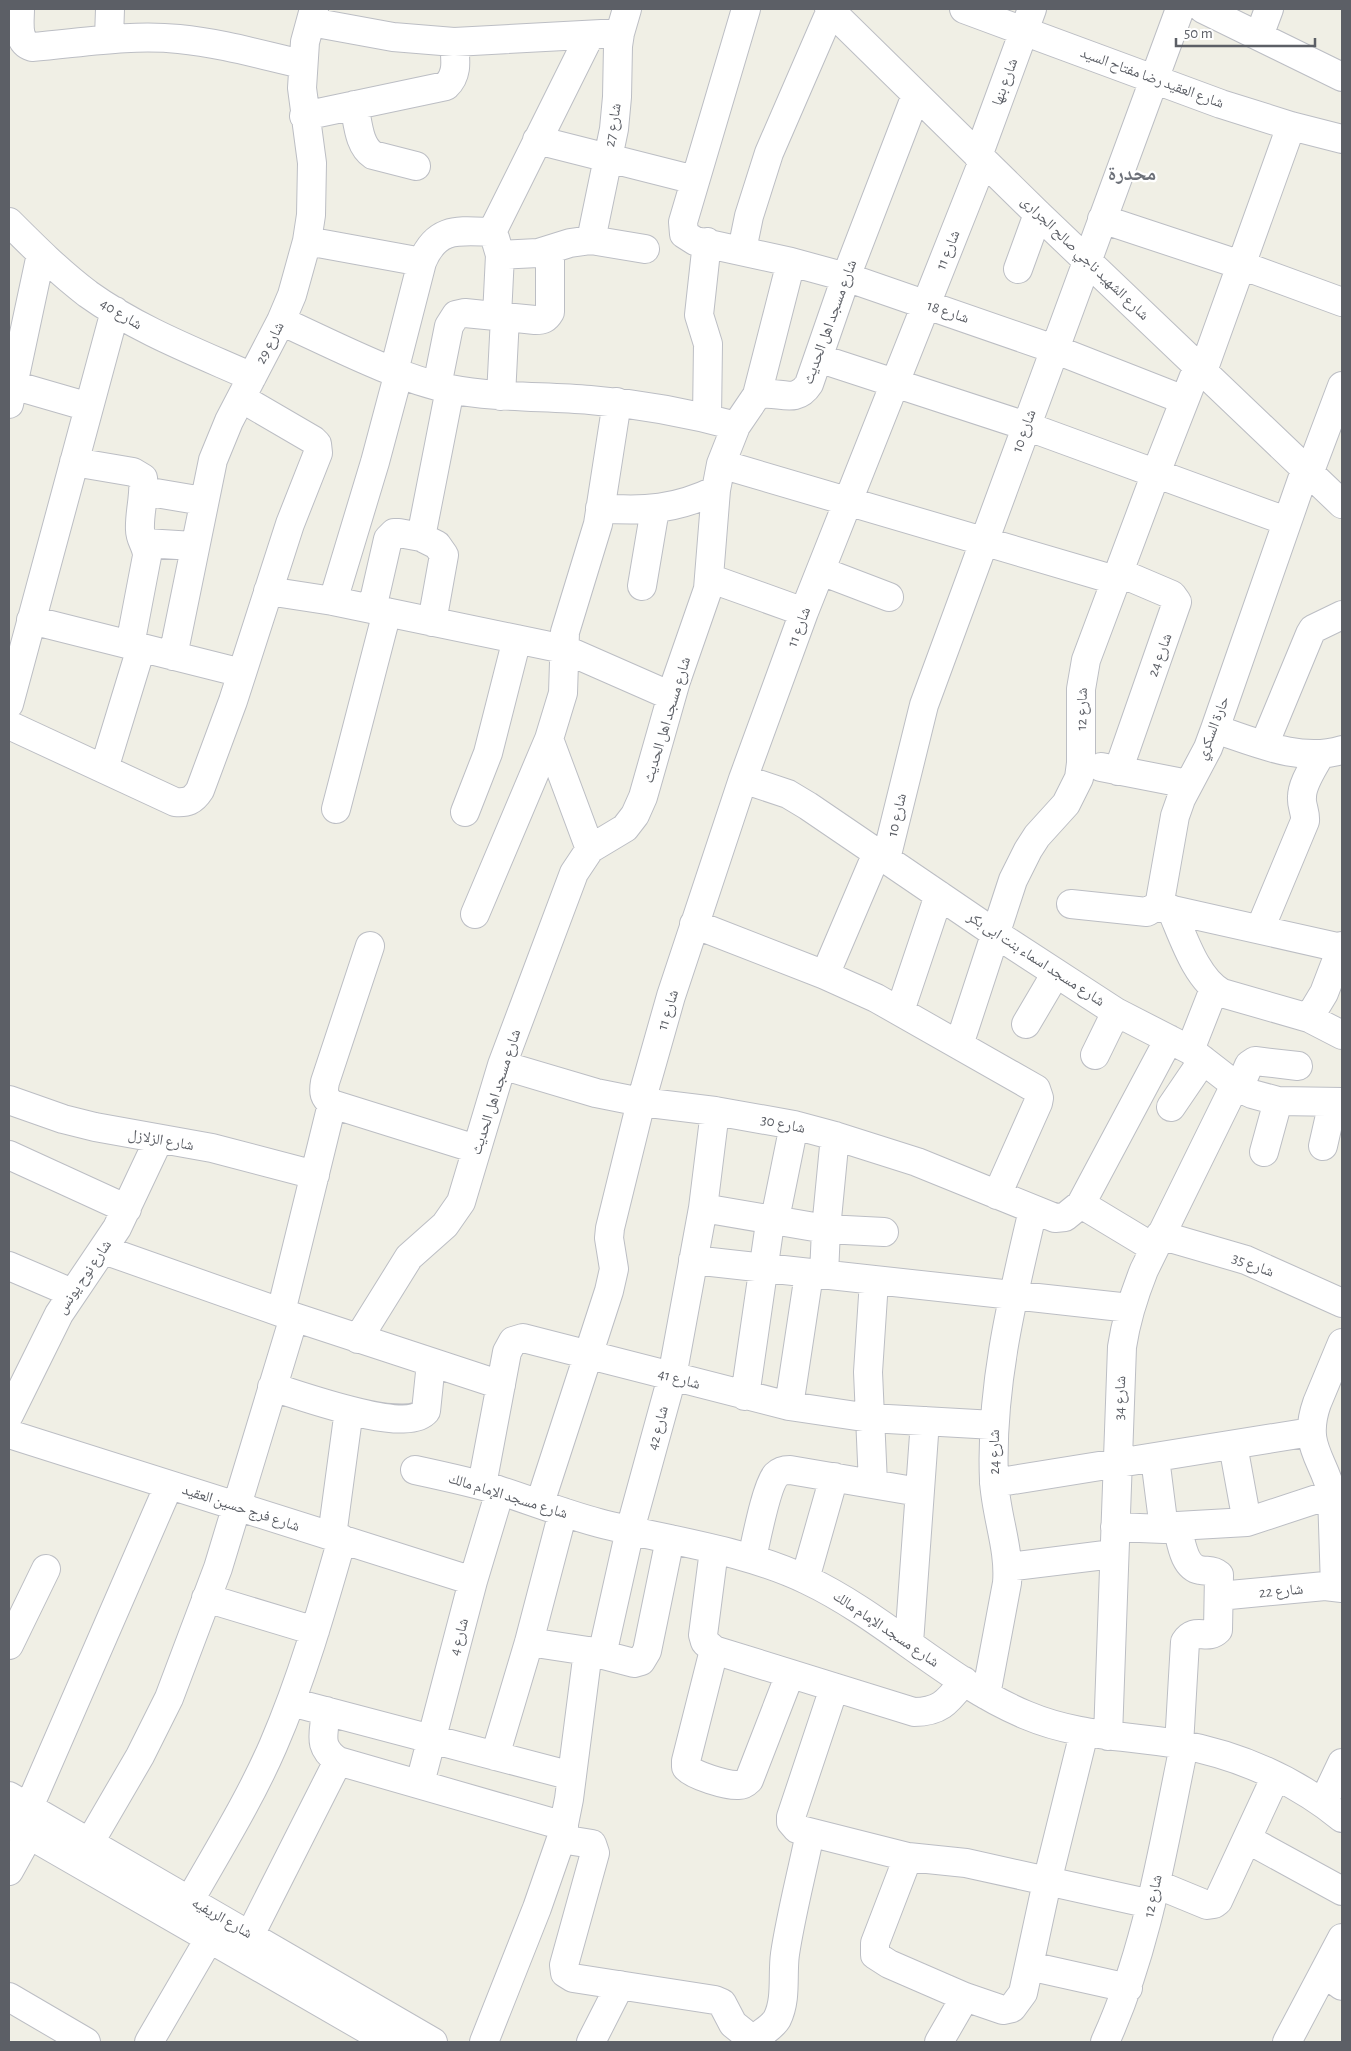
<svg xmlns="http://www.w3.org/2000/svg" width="1351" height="2051" font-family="'Alegreya Sans','Noto Naskh Arabic',sans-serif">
<rect width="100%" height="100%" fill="#f0efe5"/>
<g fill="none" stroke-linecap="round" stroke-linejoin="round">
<g stroke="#bcbec4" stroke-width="30">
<path id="minor" d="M20 9C20 22 16 42 32 47 81 43 129 34 179 39 221 43 262 55 302 64
M746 9 683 222 684 234 695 241 791 262 846 277 1054 349 1184 400
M829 9 1038 214 1342 504
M964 9 1221 104 1291 126 1342 139
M1203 9 1342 77
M311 22 393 37 454 42 620 33
M1259 36 1269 9
M109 38 110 9
M354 105C358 121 358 145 373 155L416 166
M304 116 446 86C459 74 455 58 454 42
M537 140 695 180
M978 156 1032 9
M1102 219 1241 265 1342 302
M9 222C34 247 59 272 88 294 138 330 196 352 252 377
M492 232 590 35
M495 238 500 255 497 316
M591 240 614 129 617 97 618 46 620 33 627 9
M307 241 422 262
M707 242 699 315 708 344 707 418
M742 250 749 216 769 153 831 10
M500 255 538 253 570 243 591 240 645 249
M1018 269 1038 214
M281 321C332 344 396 378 450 389 496 398 544 396 590 400 639 404 689 413 736 426
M818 358 1026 426 1286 521
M394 371 422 262C437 226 459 231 492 232
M1203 371 1291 126
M13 385 89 407
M437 386 449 326 456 315 465 313 535 320C543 320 546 319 550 312V250
M757 395 791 262
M501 396 505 317
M9 404 41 254
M74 462 133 472 143 478C145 496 139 513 140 530 140 540 147 546 147 556L130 645
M721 464 1115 580
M1310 471 1342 386
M144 491 203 501
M600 508C644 512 677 509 716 490
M421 537 450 389
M145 543 194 546
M821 571 889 597
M709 578 804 612
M642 586 655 509
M268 591 333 601 564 649 671 696
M333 601 375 462 399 372
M372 609 388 539 394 533H399L421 537 437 545 444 555 432 622
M31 620 242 673
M173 656 213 460 229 421 281 321 292 295 307 241 311 215 312 163 302 88 305 42 314 9
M9 704 115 311
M9 725 175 802C187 803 193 801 200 790L233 701 290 524 318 453 317 444 313 440 241 398
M1215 729C1255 742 1300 763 1342 750
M549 739 590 849
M1264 745 1310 634 1313 629 1342 615
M1101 767 1188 784
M104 769 141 648
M1118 771 1177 602 1172 595 1118 572
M743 779 788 794 808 806 996 934 1116 1012 1190 1050 1239 1088 1252 1094 1278 1101 1342 1102
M336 809 387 612
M465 812 488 753 517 639
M886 859 924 705 1180 9
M1071 904 1147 912 1157 906 1160 901 1175 816 1181 799 1208 748 1215 729 1306 468
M1159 907 1341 948
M1171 909C1183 936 1196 979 1222 993L1309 1018 1342 1035
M475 914 549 739 563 693 565 632 598 524 617 402
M694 924 825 975 876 998 1036 1089 1039 1098 1038 1103 997 1195
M1260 929 1305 821C1306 813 1301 805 1302 797 1302 783 1314 767 1320 755
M370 946 325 1082C323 1093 324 1097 332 1104L476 1149
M825 975 877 853
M900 1011 939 895
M1309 1018 1324 993 1342 946
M1026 1024 1056 973
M959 1045 1013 880 1028 850 1037 836 1066 804 1079 778 1081 763V689L1086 660 1156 473 1198 366
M1190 1050 1214 989
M1095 1055 1116 1012
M502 1065 596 1093 641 1102 715 1111 794 1125 835 1136 917 1162 1055 1218 1065 1217 1081 1204 1169 1039
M1239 1088 1249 1065 1255 1061 1298 1066
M9 1100 63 1119 95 1127 212 1148 315 1175
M1171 1107 1203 1060
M1323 1146 1333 1102
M1264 1152 1278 1101
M9 1155 127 1209
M1081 1204 1154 1248
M703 1208 826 1229 884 1232
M1160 1235 1246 1260 1342 1303
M104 1250 294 1317 501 1385
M693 1260 1130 1308
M9 1266 72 1293
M824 1275 826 1229 835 1136
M281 1312 332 1104
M358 1339 409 1257 445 1225 461 1202 502 1065 574 873 590 849 625 828 635 815 643 797 676 681 708 589 716 490 721 464 736 426 757 395C777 389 795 406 809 384L846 277 916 95
M272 1387C300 1395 406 1435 426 1411L431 1363
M745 1396 769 1230 777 1209 794 1125
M789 1406 809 1274
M9 1415 59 1314 117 1228 159 1139
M9 1434 473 1581
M1233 1445 1247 1522
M1155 1458 1164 1529
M415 1470C443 1476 471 1482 498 1490 532 1501 565 1514 599 1523 668 1541 742 1549 807 1580 885 1617 947 1682 1026 1715 1078 1737 1125 1735 1178 1744 1238 1755 1295 1780 1342 1818
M994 1483 1311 1432
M873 1484 868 1372 874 1281
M482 1485 507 1352 513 1341 523 1338 789 1406 870 1418 994 1425
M540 1503 609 1291 614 1269 609 1238 610 1228 641 1102 671 996 743 779 804 612 983 161
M1177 1526C1181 1540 1183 1567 1200 1570 1208 1572 1212 1569 1219 1575L1218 1630C1207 1641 1195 1626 1185 1642L1179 1745
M1115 1527 1164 1529 1177 1526 1247 1522 1332 1494
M332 1536 349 1410
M714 1550 703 1635 705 1642 714 1650 914 1712C941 1712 948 1701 964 1681
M752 1558C756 1541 766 1487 776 1475 780 1471 784 1470 790 1470L919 1492
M1008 1567 1113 1554
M805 1579 834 1477
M1335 1587 1332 1494C1323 1457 1302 1446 1317 1403L1342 1343
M1219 1596 1325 1586 1342 1588
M206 1598 315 1631
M529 1642 588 1651 634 1663 641 1661 647 1651 670 1539
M909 1643 925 1421
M9 1645 46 1569
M714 1650 686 1761V1767C691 1775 728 1786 739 1785 743 1785 746 1783 749 1780L790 1674
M602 1655 630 1530 672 1377 703 1208 715 1111
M834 1688 791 1817V1822L797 1829 908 1857 966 1863 1151 1904
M986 1695 1007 1583C1010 1549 996 1516 994 1481 990 1389 1012 1299 1033 1210
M291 1702 572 1776
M326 1711C324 1735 317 1746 338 1761
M1108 1736 1122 1347C1126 1320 1134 1295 1144 1270L1235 1085
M495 1756 529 1642 563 1512
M420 1783 473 1581 500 1491
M9 1796 433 2042
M1323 1803 1342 1763
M29 1807 169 1485
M9 1823 389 2042
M561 1839 592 1844 595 1853 564 1965 565 1973 573 1978 715 2000 722 2003 733 2024 753 2040
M1247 1839 1342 1891
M90 1842 140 1756 169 1698 218 1568 294 1317
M908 1857 875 1943V1955L889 1964 965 1997 1003 2010 1012 2008 1023 1993 1047 1882 1084 1733
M9 1871 29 1835
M1156 1884 1207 1905 1214 1904 1218 1901 1276 1776
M190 1900C219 1849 250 1799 273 1746 302 1679 322 1609 342 1539
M250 1935 338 1761 564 1826
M1029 1966 1128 1988
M1324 1973 1342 1986
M9 1997 86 2042
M149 2042 209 1939
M484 2042 537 1908 561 1839 569 1799 588 1651
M591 2042 620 1985
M752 2042C759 2033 771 2029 777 2019 787 1999 782 1975 785 1954 791 1914 802 1873 810 1833
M939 2042 965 1997
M1105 2042C1148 1948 1163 1846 1184 1746
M1287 2042 1342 1938"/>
</g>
<use href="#minor" stroke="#fff" stroke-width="28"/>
</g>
<g text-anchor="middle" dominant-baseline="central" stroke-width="4.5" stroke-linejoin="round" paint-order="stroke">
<g font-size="15" fill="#5c5f66" stroke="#fff">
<text transform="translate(1152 78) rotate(20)">شارع العقيد رضا مفتاح السيد</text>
<text transform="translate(1005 82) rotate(-70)">شارع بنها</text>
<text transform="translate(613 125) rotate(-81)">شارع 27</text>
<text transform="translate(948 250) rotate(-68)">شارع 11</text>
<text transform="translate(1085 258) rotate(44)">شارع الشهيد ناجي صالح الجرارى</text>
<text transform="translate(948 312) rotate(19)">شارع 18</text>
<text transform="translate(121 314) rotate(31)">شارع 40</text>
<text transform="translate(830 322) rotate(-70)">شارع مسجد اهل الحديث</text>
<text transform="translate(270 343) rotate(-63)">شارع 29</text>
<text transform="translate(1024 431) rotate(-70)">شارع 10</text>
<text transform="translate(799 627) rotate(-69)">شارع 11</text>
<text transform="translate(1160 655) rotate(-70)">شارع 24</text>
<text transform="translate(1082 709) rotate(-89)">شارع 12</text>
<text transform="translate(667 720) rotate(-73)">شارع مسجد اهل الحديث</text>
<text transform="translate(1213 728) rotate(-69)">حارة السكري</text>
<text transform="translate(897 815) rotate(-77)">شارع 10</text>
<text transform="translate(1036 959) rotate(33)">شارع مسجد اسماء بنت ابى بكر</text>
<text transform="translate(668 1010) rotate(-73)">شارع 11</text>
<text transform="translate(496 1092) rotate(-72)">شارع مسجد اهل الحديث</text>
<text transform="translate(783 1124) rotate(12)">شارع 30</text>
<text transform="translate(161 1140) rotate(10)">شارع الزلازل</text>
<text transform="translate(1253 1265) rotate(21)">شارع 35</text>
<text transform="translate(84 1277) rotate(-56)">شارع نوح يونس</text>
<text transform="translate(679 1379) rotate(15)">شارع 41</text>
<text transform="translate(1120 1398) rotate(-88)">شارع 34</text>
<text transform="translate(658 1428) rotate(-75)">شارع 42</text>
<text transform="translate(994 1452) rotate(-90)">شارع 24</text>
<text transform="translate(508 1496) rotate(17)">شارع مسجد الإمام مالك</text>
<text transform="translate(241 1508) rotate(18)">شارع فرج حسين العقيد</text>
<text transform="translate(1281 1591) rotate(-5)">شارع 22</text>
<text transform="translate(886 1629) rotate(34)">شارع مسجد الإمام مالك</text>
<text transform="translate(459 1637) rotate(-75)">شارع 4</text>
<text transform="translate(1153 1896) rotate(-78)">شارع 12</text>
<text transform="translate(222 1918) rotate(30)">شارع الريفيه</text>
</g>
<g font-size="20" font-weight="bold" fill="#6d7179" stroke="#fff">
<text x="1132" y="174">محدرة</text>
</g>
</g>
<rect width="1351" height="2051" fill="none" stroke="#5c5f66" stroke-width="20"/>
<path d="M1176 38v8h139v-8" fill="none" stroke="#5c5f66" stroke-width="2.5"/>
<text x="1184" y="38" font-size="15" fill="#5c5f66" stroke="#ffffff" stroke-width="4" paint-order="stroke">50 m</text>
</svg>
